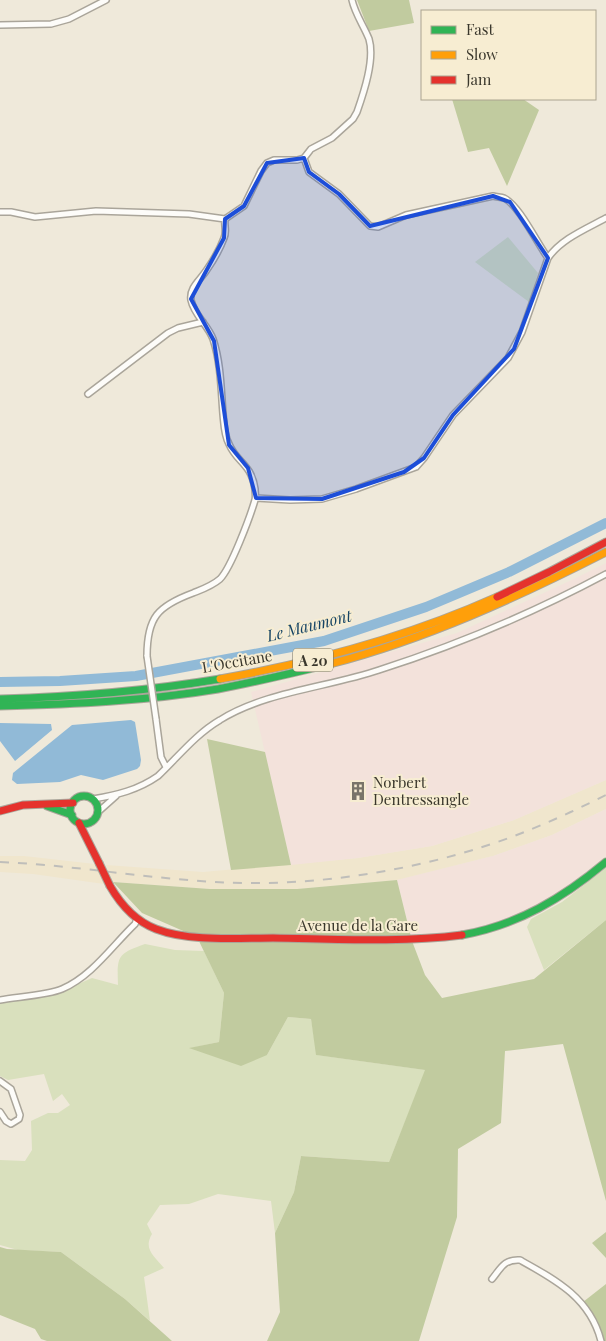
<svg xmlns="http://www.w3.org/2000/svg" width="606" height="1341" font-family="'Playfair Display',serif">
<rect width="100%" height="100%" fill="#efe9da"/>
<path fill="#f0e6cd" d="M606 780V809L552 835 493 856 398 880 297 889H210L113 882 106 865 203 872 358 858 432 846 514 820Z
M0 856H24L95 864 104 884 33 874 0 872Z"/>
<path fill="#f3e2db" d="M606 563V780L514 820 432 846 358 858 291 865 251 692 457 633 576 578Z
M606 809V855L574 882 551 897 535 906 498 922 457 932 411 935 397 880 493 856 552 835Z"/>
<path fill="#d9e0bd" d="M508 237 538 273 529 302 475 262Z
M606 868V920L544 970 527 927 531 919 562 902Z
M145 944 175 950 204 951 224 993 219 1042 191 1048 267 1055 288 1017 311 1019 317 1055 426 1070 389 1162 301 1156 294 1192 275 1233 271 1201 218 1194 189 1204 160 1205 147 1224 152 1234C143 1249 154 1256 164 1268L144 1277 150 1321 125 1299 61 1252 18 1250 0 1245V1160L25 1161 32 1150 31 1121 48 1113H58L70 1105 62 1094 53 1101 44 1074 8 1080 0 1076V1003L60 992 92 978 118 985C117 956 117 954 145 944Z"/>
<path fill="#c1cb9f" d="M357 0H409L414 23 369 31Z
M452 99H523L539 110 507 186 489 148 468 152Z
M207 739 265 752 291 865 231 870Z
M397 880 412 941 425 975 442 998 534 979 606 920V1201L563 1044 505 1051 501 1123 458 1149 457 1217 419 1341H267L280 1312 275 1233 294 1192 301 1156 389 1162 425 1070 316 1055 311 1019 288 1017 267 1055 241 1066 189 1048 219 1042 224 993 197 937 142 913 113 882 210 889H297Z
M606 1232V1258L592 1243Z
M0 1247 7 1249 61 1252 125 1299 172 1341H47L41 1339 35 1329 0 1315Z
M606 1284V1341H603L597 1320 583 1302Z"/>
<path fill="#91bad7" d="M131 720 135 722 141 760 140 766 137 769 103 780 81 775 60 782 17 784 12 780 13 773 72 725Z
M0 723 51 724 52 730 15 761 0 741Z"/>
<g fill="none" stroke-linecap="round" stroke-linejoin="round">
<path stroke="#91bad7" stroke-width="10" d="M0 682 60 681 136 676 324 641 426 607 509 572 606 523"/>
<g stroke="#aaa59a" stroke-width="8">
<path id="street" d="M0 25 51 24 69 19 106 0
M304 158 309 172 339 194 370 226 378 227 406 215 493 196C497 197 501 197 504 198 519 205 537 243 548 258
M0 212H11L35 217 96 211 189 214 225 219
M225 219 244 206 261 171 267 163 274 160H297L304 158 311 149 332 138 353 119 357 112C364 92 375 59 369 39 364 26 355 14 352 0
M88 394 168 333 178 328 203 322
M256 498 290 500 322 499 356 489 416 467 424 458 453 415 508 358 522 332 548 258C561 239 586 229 606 218
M147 656C147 617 158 606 193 593 203 589 212 586 220 579 231 568 250 517 255 500 256 496 255 493 255 489 251 463 237 463 229 444 224 435 224 424 223 414 221 390 221 363 213 339 208 325 194 315 191 300 189 288 200 280 206 271 213 261 220 249 224 238 227 232 224 226 225 219
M156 719 161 757 166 767
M93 799C117 795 138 790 158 776 178 757 196 734 220 720 264 692 329 687 379 670 457 645 533 613 606 574
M98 812 116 796
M0 1000C16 997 48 995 62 989 92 976 112 946 135 924L137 919
M0 1081 11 1089 20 1115 19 1119 11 1124 6 1121 0 1112
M492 1279C501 1268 504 1259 520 1260 556 1280 590 1298 601 1341"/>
</g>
<g stroke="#aaa59a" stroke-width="9">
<path id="fast" d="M0 699C74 697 147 691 220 679
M0 706C73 704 146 701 218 689 255 682 293 673 330 664
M70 810a14 14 0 1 1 28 0a14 14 0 1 1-28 0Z
M47 806 72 815
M462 935C518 925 563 898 606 862"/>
</g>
<g stroke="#aaa59a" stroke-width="9">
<path id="slow" d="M330 664C426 639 518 597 606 552
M220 679C315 662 410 636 497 597"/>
</g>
<g stroke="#aaa59a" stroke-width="9">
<path id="jam" d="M497 597 549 572 606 542
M0 811 23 805 73 803
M79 823 99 863
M110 886C121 905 135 921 156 929 190 942 236 938 273 938 335 939 399 943 462 935"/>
</g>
<use href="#street" stroke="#fdfcf9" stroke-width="5"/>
<use href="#fast" stroke="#30b455" stroke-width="7"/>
<use href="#slow" stroke="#ff9f0a" stroke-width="7"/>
<use href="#jam" stroke="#e5322d" stroke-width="7"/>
<path stroke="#bfbeba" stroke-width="2" stroke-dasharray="9 9" stroke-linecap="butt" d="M0 862C72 865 143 878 215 882 317 888 432 869 527 831 554 820 580 808 606 795"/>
<g stroke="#aaa59a" stroke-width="8" stroke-linecap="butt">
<path id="street-bridge" d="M147 656 156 719"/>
</g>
<g stroke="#aaa59a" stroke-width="9" stroke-linecap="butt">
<path id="jam-bridge" d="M99 863 110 886"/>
</g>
<use href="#street-bridge" stroke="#fdfcf9" stroke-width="5"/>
<use href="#jam-bridge" stroke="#e5322d" stroke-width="7"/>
</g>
<path fill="#1d4ed8" fill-opacity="0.2" stroke="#1d4ed8" stroke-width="4" stroke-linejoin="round" d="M304 158 309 172 339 194 370 226 493 196 510 202 548 258 514 349 453 415 424 458 404 472 322 499 256 498 248 468 229 445 214 341 191 299 224 238 225 219 244 206 267 163Z"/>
<defs>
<g id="building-bare" transform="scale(1.5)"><path d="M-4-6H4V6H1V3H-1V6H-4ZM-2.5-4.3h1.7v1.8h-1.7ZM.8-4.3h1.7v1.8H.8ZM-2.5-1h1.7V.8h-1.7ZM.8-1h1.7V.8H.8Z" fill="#797569" stroke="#f7edd2" stroke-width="2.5" paint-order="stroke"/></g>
</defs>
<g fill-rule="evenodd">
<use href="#building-bare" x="358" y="791"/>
</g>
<g text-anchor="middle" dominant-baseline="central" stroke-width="4" stroke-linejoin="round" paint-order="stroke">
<rect fill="#f7edd2" stroke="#736e5e" stroke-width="1" x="293" y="648.5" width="40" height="23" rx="4"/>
<g font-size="14" font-weight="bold" fill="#3a372c">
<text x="313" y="660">A 20</text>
</g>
<g font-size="15" fill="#3a372c" stroke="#f7edd2">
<text transform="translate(237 661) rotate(-10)">L'Occitane</text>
<text x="358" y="925">Avenue de la Gare</text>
</g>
<g font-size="15" fill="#3a372c" stroke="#f7edd2" text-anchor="start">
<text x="373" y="782">Norbert<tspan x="373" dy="17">Dentressangle</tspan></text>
</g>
<g font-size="16" font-style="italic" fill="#164465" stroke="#f7edd2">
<text transform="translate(309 625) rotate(-14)">Le Maumont</text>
</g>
</g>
<rect x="421" y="10" width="175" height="90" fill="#f7edd2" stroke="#aba490"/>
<rect x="431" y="26" width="25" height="8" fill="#30b455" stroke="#aba490"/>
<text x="466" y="35" font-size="15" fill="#3a372c">Fast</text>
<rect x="431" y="51" width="25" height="8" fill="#ff9f0a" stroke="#aba490"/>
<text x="466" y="60" font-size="15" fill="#3a372c">Slow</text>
<rect x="431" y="76" width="25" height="8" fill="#e5322d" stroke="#aba490"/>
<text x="466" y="85" font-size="15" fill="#3a372c">Jam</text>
</svg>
